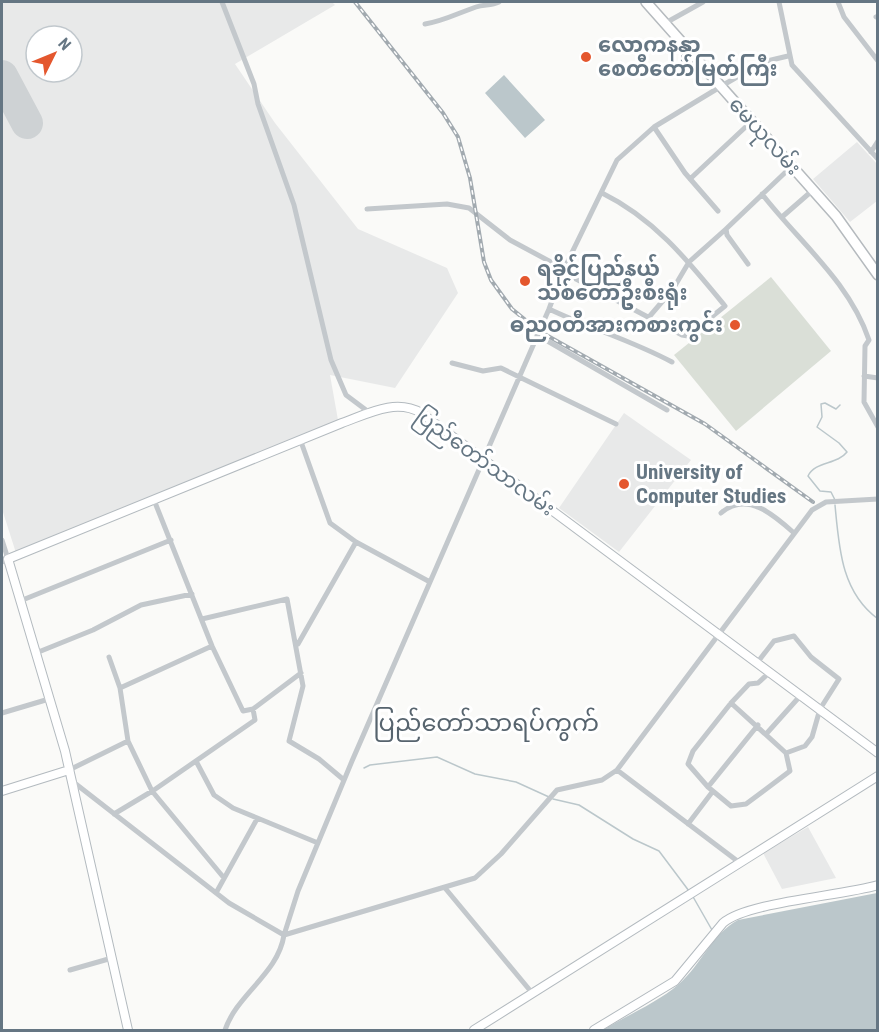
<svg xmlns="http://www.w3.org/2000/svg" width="879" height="1032" font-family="'Roboto Condensed','Noto Sans Myanmar',sans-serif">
<rect width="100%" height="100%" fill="#fafaf8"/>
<path fill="#e8e9e9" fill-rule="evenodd" d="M2 2H332L335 5 235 64 275 123 358 229 447 268 458 293 395 388 330 375 338 420 16 553 2 509ZM36 36H72V72H36Z
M857 142 877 164V201L850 222 813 179Z
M624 413 691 460 619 552 559 508Z
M808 827 836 878 782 889 763 853Z"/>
<path fill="#dadfd7" d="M771 277 831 351 736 431 674 355Z"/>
<path fill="#bbc7cb" d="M504 75 545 120 525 138 485 93Z
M877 893V1030H603C627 1015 657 1003 679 984 701 965 712 934 738 920Z"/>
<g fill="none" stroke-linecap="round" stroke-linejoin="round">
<path stroke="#bbc7cb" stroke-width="1.5" d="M835 500 831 492 820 491 808 476C815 461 837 465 847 452L839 443 817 427 822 417 821 404 825 403 836 409 840 405
M835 505C839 547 841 592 878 619
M364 768 370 765 437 757 475 774 516 782 549 797
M553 799 579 805 633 839 659 851 689 891
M692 895 712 930"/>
<path stroke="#ced2d4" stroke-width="32" d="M2 76 27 123"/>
<g stroke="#b3babf" stroke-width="10">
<path id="secondary" d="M2 791 69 770
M128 1030 65 751 8 559 342 423C367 414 396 398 421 413L878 753
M474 1030 878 776
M594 1030 675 981 723 923C747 902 841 896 878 885"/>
</g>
<g stroke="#b5babe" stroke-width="12">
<path id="primary" d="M646 2 836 216 878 275"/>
</g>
<path stroke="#c3c8cc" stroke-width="5" d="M222 2 254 84 258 104 294 205 331 360 346 395 370 413
M779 2 792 65 878 159
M838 2 844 17 878 61
M876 17 878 16
M669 21 703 2
M425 24C444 21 458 13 476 7 484 4 491 6 499 2
M654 127 685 173 718 211
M871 152 878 141
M690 179 752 121
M762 194C799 242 849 281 869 340L865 346 864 402 878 427
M367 209 447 204 469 208 510 240 564 269 576 279 682 335 688 336 725 306C689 262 655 219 602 193
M782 217 813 190
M748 264 727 235 726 229 792 166
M549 309C591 329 631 340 672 362
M649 317 673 289 689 262 726 229
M537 335 667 410
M452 363 483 371 501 368 616 424
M864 376 878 378
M300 439 330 523 356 542
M721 513C747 490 775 516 794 533
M2 540 8 559 2 562
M20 601 171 540
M202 619 287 599 303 686 289 741 319 759 344 780
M298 644 356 542 430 582
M212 646 120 688 128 741 152 791 224 878
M36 653 93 630 141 605 192 594
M109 657 120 688
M757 663 774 641 794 636 811 657 839 679 820 709 812 737 805 746 786 753
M731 703 693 751 688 764 708 787 731 806 746 804 790 771 786 753 731 703 749 684 758 683 770 672
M253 709 301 673
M2 713 49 699
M767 733 801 695
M196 761 214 795 233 808 318 843
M69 770 128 741
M72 781 229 903 284 935 298 891 352 761 549 309 564 269 617 160 654 127 725 84 763 62 788 56
M708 787 758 725
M114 814 154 790 255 720 253 709 243 711 212 646 154 500
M688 824 713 791
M740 863 617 770 812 510 826 502 878 499
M445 888 533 994
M216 893 257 819
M70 970 112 958
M225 1030C237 994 278 974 284 935L475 878 501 854 557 790 602 780 617 770"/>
<use href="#secondary" stroke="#fff" stroke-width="8"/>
<use href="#primary" stroke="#fff" stroke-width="9"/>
<g stroke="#a2aab0" stroke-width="4">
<path id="rail" d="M355 2 443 113 458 137 470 178 484 262 491 280 512 309 539 331 705 424 813 502"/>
</g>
<use href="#rail" stroke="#fff" stroke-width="1.5" stroke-dasharray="4.5" stroke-linecap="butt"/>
</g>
<g fill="#e4572e" stroke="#fff" stroke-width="2">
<circle cx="586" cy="57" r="6"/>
<circle cx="525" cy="281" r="6"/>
<circle cx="735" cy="325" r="6"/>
<circle cx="624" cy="484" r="6"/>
</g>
<g text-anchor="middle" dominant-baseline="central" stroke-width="6" stroke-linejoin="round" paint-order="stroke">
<g font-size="21" font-weight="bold" fill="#657683" stroke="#fff" text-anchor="start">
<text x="598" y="45">လောကနန္ဒာ<tspan x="598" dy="24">စေတီတော်မြတ်ကြီး</tspan></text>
<text x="537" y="269">ရခိုင်ပြည်နယ်<tspan x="537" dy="24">သစ်တောဦးစီးရုံး</tspan></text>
<text x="723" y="325" text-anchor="end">ဓညဝတီအားကစားကွင်း</text>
<text x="636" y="472">University of<tspan x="636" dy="24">Computer Studies</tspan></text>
</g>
<g font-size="21" fill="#657683" stroke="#fff">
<text transform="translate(765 136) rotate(48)">မေယုလမ်း</text>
<text transform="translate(485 462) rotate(36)">ပြည်တော်သာလမ်း</text>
</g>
<g font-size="24" fill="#57646e" stroke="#fff">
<text x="486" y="723">ပြည်တော်သာရပ်ကွက်</text>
</g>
</g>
<rect width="879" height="1032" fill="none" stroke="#657683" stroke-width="6"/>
<g transform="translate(54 54) rotate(47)"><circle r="28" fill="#ffffff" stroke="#c1c8cd" stroke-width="1.5"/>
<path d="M0-4.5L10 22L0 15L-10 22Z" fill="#e4572e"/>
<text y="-9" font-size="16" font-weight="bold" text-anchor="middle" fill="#657683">N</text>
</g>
</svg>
